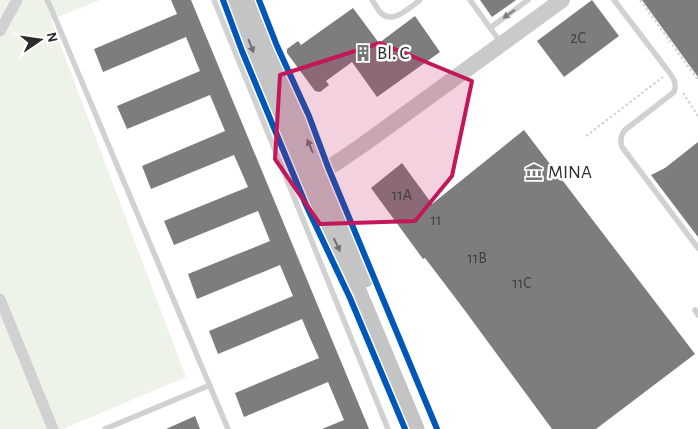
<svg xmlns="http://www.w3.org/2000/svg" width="698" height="429" font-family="'Alegreya Sans',sans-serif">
<rect width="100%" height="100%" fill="#fff"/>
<path fill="#eef3ea" d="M0 0H100L51 20 186 377 63 429H0Z"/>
<path fill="#7d7d7d" d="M171 0H191L369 429H322L344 420 328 382 244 417 235 393 319 358 310 338 302 319 218 354 209 331 293 296 280 265 197 299 188 274 270 241 258 211 174 245 164 221 248 187 234 155 151 189 142 166 225 131 210 95 127 129 117 106 200 71 186 37 103 72 94 49 177 14Z
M480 0H516L492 17Z
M592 0 619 36 564 77 537 41Z
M642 0H698V77Z
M353 8 379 43 415 16 440 52 377 97 352 62 326 81 329 85 320 92 315 91 287 53V49L298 41 301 45Z
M524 130 695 354 596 429H552L463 308 425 258 423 259 371 188 402 163 432 204Z
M698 142V237L651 175 665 168Z
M195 416 200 429H166Z"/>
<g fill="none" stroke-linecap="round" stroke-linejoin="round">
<path stroke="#d1d1d1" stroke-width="2" stroke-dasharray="2.5 2.5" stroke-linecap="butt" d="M640 0 698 80
M683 93 698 116
M586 136 663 77"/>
<path stroke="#d1d1d1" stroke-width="5.5" d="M47 0 50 6 228 429
M214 0 388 429
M372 0C375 4 378 10 381 13 393 25 410 7 420 0
M470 0 501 43
M614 0 669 72C674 79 677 84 674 92L625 130C621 135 620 141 622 147L698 248
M490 28 528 0
M695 310 698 315
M105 429 210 385"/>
<path stroke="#d1d1d1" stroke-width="11" d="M0 31 17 0
M0 299 53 429"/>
<path stroke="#cacaca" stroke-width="16" d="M311 177 336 163 364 144 562 0"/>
<path stroke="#c4c4c4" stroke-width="19" d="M234 0 252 50 316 200 350 274 415 429
M248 0 365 278"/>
<g stroke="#fff" stroke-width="9">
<path id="cycleway" d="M223 0 242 51 306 205 350 298 405 429
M259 0 277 46 309 116 328 167 437 429"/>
</g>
<use href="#cycleway" stroke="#0057b8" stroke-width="6"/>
</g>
<defs><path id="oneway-solid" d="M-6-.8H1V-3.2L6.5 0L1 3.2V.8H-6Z" transform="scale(1.25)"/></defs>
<use fill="#7e7e7e" href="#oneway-solid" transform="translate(509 14) rotate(145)"/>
<g fill="#707070">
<use href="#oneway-solid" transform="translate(251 46) rotate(69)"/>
<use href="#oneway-solid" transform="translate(310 146) rotate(-113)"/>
<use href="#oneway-solid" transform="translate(337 245) rotate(65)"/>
</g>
<path fill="#c2185b" fill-opacity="0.2" stroke="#c2185b" stroke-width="4" stroke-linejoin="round" d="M380 43 472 81 452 176 415 221 320 224 275 159 280 75Z"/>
<defs>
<g id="building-bare" transform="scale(1.35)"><path d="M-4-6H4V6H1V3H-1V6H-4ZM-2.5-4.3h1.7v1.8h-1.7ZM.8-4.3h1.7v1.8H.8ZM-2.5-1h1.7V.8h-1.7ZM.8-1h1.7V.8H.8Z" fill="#767676" stroke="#fff" stroke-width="2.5" paint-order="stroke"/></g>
<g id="museum-bare" transform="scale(1.35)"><path d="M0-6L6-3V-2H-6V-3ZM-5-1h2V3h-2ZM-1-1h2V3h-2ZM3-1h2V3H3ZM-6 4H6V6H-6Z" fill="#767676" stroke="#fff" stroke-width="2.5" paint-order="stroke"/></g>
</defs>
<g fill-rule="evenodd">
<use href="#building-bare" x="363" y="53"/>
<use href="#museum-bare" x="534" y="172"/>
</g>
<g text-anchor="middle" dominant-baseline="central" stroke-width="5" stroke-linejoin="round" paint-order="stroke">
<g font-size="16" fill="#404040">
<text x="578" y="38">2C</text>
<text x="402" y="195">11A</text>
<text x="436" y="220">11</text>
<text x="477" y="258">11B</text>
<text x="522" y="283">11C</text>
</g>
<g font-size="19" fill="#2c2c2c" stroke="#fff" text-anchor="start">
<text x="377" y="53">Bl. C</text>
<text x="548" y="172">MINA</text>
</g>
</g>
<g transform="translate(40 40) rotate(77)" stroke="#ffffff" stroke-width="4" paint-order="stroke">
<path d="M0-4L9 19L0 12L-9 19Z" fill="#2c2c2c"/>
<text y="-8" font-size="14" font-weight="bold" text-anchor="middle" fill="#2c2c2c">N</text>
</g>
</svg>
